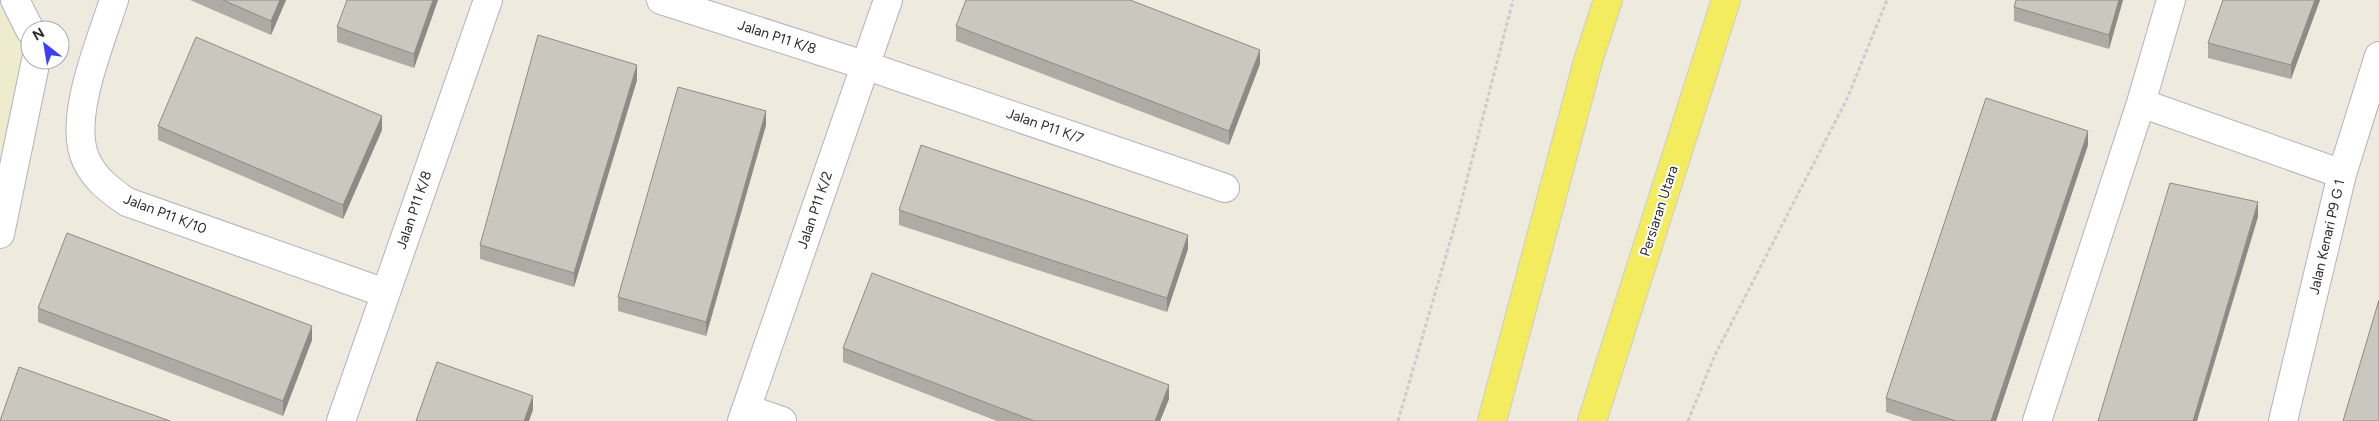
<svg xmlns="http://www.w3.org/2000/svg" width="2379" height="421" font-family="Figtree,sans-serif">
<rect width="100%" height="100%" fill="#eeeade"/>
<path fill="#efebce" d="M0 0H36L0 159Z"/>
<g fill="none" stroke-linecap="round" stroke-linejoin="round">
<g stroke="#b2b2c0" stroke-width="30">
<path id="minor" d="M15 0 30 30
M114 0C101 41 66 122 87 162 96 180 111 191 127 202L385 293
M661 0 864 65 1225 188
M2141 103 2342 174
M0 234 36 60
M747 409 782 421
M341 421 488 0
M742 421 888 0
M2037 421 2141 103 2171 0
M2283 421 2342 174 2379 56"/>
</g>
<g stroke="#ccc" stroke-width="30">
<path id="major" d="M1492 421 1588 61 1608 0
M1592 421 1726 0"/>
</g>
<path stroke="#ccc" stroke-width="3" stroke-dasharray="4 2.5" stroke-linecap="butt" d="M1398 421 1457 218 1513 0
M1688 421 1714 357 1847 99 1887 0"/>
<use href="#minor" stroke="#fff" stroke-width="28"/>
<use href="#major" stroke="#f3ec5e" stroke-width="28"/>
</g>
<path fill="#adaba3" d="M190 0H286L271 35Z
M438 0 414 68 337 42V27Z
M2123 0 2109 49 2014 21V7Z
M2223 0H2320L2291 79 2208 58V43Z
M956 26 1260 64 1229 145 956 41Z
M637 80 574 287 480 259V245Z
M766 125 706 336 618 311V297Z
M158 126 382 130 343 219 158 140Z
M2088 145 1996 421H1913L1886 412V398Z
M899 210 1188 249 1167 312 899 225Z
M38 308 312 340 283 416 38 322Z
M843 348 1169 399 1160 421H997L843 362Z"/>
<path fill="#8d8b85" d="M280 0H286L271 35V21Z
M433 0H438L414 68V54Z
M2119 0H2123L2109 49V35Z
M2315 0H2320L2291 79V65Z
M1260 50V64L1229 145V131Z
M637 65V80L574 287V273Z
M766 111V125L706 336V322Z
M382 116V130L343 219V205Z
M2088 131V145L1996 421H1991Z
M2258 202V217L2197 421H2193Z
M1188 235V249L1167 312V298Z
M312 326V340L283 416V401Z
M1169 385V399L1160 421H1155Z
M533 396V410L529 421H524Z"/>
<path fill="#c9c7be" stroke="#8d8b85" d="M223 0H280L271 21Z
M347 0H433L414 54 337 27Z
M966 0H1130L1260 50 1229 131 956 26Z
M2016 0H2119L2109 35 2014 7Z
M2223 0H2315L2291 65 2208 43Z
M538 35 637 65 574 273 480 245Z
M196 37 382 116 343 205 158 126Z
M678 87 766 111 706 322 618 297Z
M1986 98 2088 131 1991 421H1956L1886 398Z
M921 145 1188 235 1167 298 899 210Z
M2170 183 2258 202 2193 421H2098Z
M67 233 312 326 283 401 38 308Z
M872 273 1169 385 1155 421H1034L843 348Z
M2379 300V421H2343Z
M437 362 533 396 524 421H416Z
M19 367 170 421H0Z"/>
<g text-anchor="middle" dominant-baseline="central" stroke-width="4" stroke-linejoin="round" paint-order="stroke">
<g font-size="14" fill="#2c2c2c" stroke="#fff">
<text transform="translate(777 37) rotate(18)">Jalan P11 K/8</text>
<text transform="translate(1045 126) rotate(19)">Jalan P11 K/7</text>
<text transform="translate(414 210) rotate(-71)">Jalan P11 K/8</text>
<text transform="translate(815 210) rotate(-71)">Jalan P11 K/2</text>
<text transform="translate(1659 211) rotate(-72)">Persiaran Utara</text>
<text transform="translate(165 214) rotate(21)">Jalan P11 K/10</text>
<text transform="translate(2327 237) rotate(-77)">Jalan Kenari P9 G 1</text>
</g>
</g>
<g transform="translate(45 45) rotate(329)"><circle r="24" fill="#ffffff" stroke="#ababab"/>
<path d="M0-4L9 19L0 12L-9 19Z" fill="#3c3dfd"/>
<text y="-8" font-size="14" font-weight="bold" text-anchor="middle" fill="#2c2c2c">N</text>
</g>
</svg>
